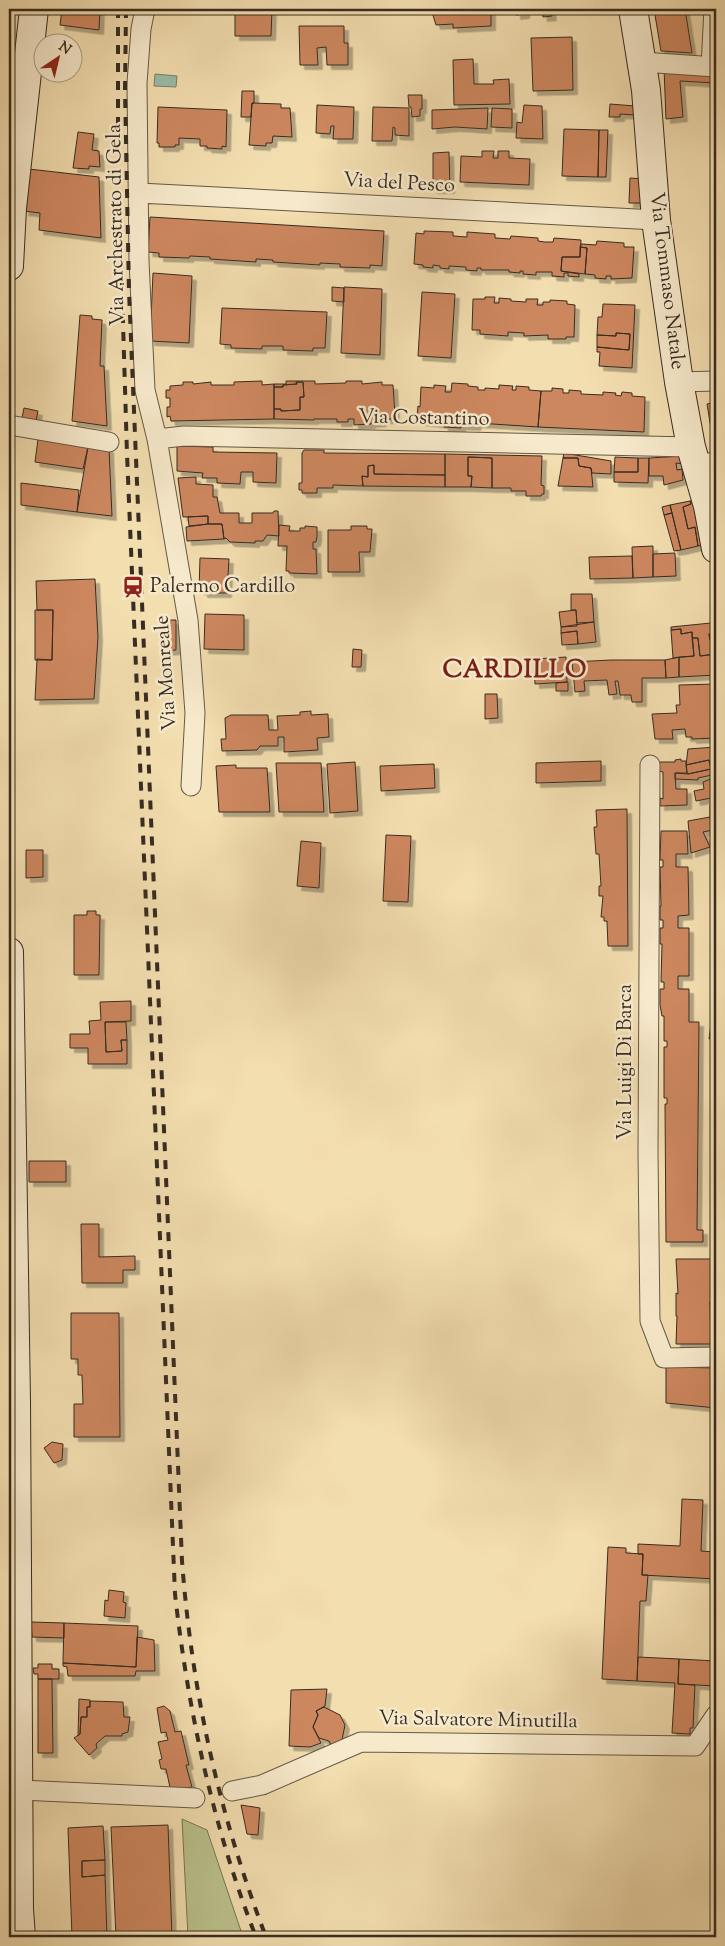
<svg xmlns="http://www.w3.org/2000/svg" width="725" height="1946" font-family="'Sorts Mill Goudy',serif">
<defs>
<filter id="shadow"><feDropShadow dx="4.5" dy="4.5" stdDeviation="0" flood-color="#0004"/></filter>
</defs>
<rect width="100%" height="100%" fill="#f3deb0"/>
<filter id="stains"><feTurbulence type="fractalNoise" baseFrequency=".004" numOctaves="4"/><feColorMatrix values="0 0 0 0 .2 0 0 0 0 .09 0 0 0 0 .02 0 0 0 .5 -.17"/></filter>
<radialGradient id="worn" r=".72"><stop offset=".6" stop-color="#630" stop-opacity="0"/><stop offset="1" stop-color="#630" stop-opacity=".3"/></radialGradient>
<path fill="#bac18c" stroke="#787658" d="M182 1819 207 1830 243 1937H188Z"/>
<path fill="#9cbca8" stroke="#748273" d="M155 74 177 76 176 87 154 86Z"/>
<path fill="#cd875f" stroke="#372c23" filter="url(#shadow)" d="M62 9H100L99 30 60 25Z
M235 9H272L271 36H235Z
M506 9H526L525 14 516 15V10Z
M542 9H551L552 16 543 17Z
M654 9H685L692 53 661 51Z
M491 10V26L453 28V24L436 25 432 12Z
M299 26H344V43H348V65H327L326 47 317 48 318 65H300Z
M572 37 573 90 533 91 531 38Z
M473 59 474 84H494L493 80 509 79 510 104 454 105 453 60Z
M664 68 716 71V83L680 81 683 117 666 119Z
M242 91H254V103H252L251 117H241Z
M408 95H422V109H420V116L412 117 411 107H409Z
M252 103 281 104V108H290L292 137 273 136 272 143H266V146L249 145Z
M610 104 635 106V115L620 114V117H609Z
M317 105 354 107 353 139H333L334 126H331L330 134 316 133Z
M524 105 542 106 543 139 516 138 517 122 522 123Z
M158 107 227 110 226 147 222 146V149L207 148V146H200V139L179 138V145H175V147H159V143H157Z
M373 107 409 108V136L395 135V128L393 127 392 141H372Z
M488 108 487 129 455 127 432 129V110Z
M492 108 512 109V128L491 127Z
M564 129 599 130 598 177 562 176Z
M599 130H608L606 177H598Z
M78 132 94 134 92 150 99 151 100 167 89 166V169L73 168Z
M482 151H494L493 158H498V151H509V158L530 159 529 185 460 182 461 156 482 157Z
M449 152 450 189H433V153Z
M29 169 99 177 101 238 39 230 40 213 24 211Z
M630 178 644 179 643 203H629Z
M150 217 384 231 382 266 370 265V268L340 267V264L320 263V265L273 262V260L256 259V262L210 259V257L190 256 189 258 159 257V253L148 252Z
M424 231 453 232V236L467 237V232L495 234V238L510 239 511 236 538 238V241L545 242H553L554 238 581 240 580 257H562L561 271 579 274V277L568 276V273H564V277L552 276V272H536V275L523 274V271H520V273L509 272V270H481V268H477V271L466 270V267L449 266V269L440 268V266L433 265V268L423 267V265L414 264 416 233 424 234Z
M597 241 624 243V247H634L632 278 611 279V276H606V279L595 278V275L585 274 587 248 580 247 581 244 596 245Z
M580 247 587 248 585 274 561 271 562 257H580Z
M153 273 192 276 189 343 150 341Z
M332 287 344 288V302L332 301Z
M344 287 382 289 380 355 341 353Z
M422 292 455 294 451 358 418 356Z
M485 297H495L494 303H499V298L511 299V301L526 302V299H538L537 305H543V302H550V300L567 301V304L575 305 574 337H566V339H548V335L524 336V333L508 332V336L480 334V330H472L473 299H485Z
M603 304 635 305 632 368 599 366 600 352H597V347L629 350 630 334 616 333V336L597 335 598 317H602Z
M222 308 327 312 325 348H313V351L283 350V346H262V349L231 348V345L220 344Z
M80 315 92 316V319L102 320 100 366H104L107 426 72 421Z
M616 333 630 334 629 350 597 347V335L616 336Z
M262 381V385L274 384V419L171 421 170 416 167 417V407H170V398H166V390H170V386L183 385V382H193V384L211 382V385H234V382Z
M286 381H315V384L346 383V381H362V384L382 382V385H393L395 415H392V419H382V422L371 423V424L354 425V419H348V422H337V419H314V420L274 419V409H281V411L300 410V397H304L303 382H296L297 384 283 385V387H274V384H286Z
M296 382H303L304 397H300V410L281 411V409H274V387H283V385L297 384Z
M452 383 468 384V386L478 387V390H485V388L499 389V385L513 386 512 390H516V386L529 387V390L541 391 538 427 477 423 476 426 461 425V428L444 427V424L421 421 422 416H417L418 406 420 407 421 387 434 388V385L446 386 445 392H451Z
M552 388 563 389V393H569V390L581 391V394L603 395V392L616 393 615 395 621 396 622 392 632 393V396L645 397 644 432 538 427 541 391H552Z
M716 402V452L715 453 707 404Z
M24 408 38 411 36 421 22 418Z
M38 439 88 447 83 469 35 462Z
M177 446 213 447V452L277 453 276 483 253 482V472H241L240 484 217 483V478H202L203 473 177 471Z
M88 447 109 448 112 516 77 512Z
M304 450H324V453L445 454V475L374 474V465L368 466V477L362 476 363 486 333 485V488H317V493H302V490H299V483H302V453Z
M564 453 611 461V474L592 473 591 468 579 466 578 458H563Z
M445 454 542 456 541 485 544 486V494H542L541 496H526V491H511V488H492V458L468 457V476H472L471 487H445Z
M683 456 684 464 676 463 677 470 682 469 683 480 664 485 663 476H649V458Z
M468 457 492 458V488L471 487 472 476H468Z
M615 457 638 458V472H614Z
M563 458H578L579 466 591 468 593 487 558 486Z
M638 458H649L648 483 614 482V472H638Z
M374 465V474L445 475V487L363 486 362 476 368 477V466Z
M196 477V484L213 485V497H217L220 513H239V523H252V513H273L274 511H278L279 536 267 535 263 541H255V543L230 542 226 538 224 539 222 524H208V516L183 517 178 478Z
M21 483 79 490 77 512 21 505Z
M694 500 703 545 698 546 695 527 688 529 683 507 691 504 690 501Z
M690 501 691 504 683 507 688 529 695 527 698 546 681 550 670 505Z
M670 505 672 513 664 515 662 507Z
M672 513 681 550 674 551 664 515Z
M208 516V524L189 526 188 517Z
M208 524H222L224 539 187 541 186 527Z
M279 525 290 526 289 531H300V528H305V526L317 527V537L316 542H313V549H316L317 574 289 573V571H286L287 546H278Z
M351 526H367V529H372L370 552H359L360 572H328V530H351Z
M653 546V577L633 578 632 547Z
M675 553 676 576 653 577V554Z
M632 556 633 578 590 579 589 557Z
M200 558 229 559 227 593H203V590H199Z
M95 579 98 637 94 699 35 700 37 659 52 660 53 610H37L36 581Z
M571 594H592L594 622 577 623 576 610H571Z
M35 610H53L52 660H35Z
M576 610 577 626 561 627 559 612Z
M205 614 244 615V650L204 649Z
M163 620H176V650L164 651Z
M594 622 596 642 578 644 577 631 561 633V627Z
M711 623 712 634H709L710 640H716V654L700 656 698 638H692V632L681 634V629L671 630V627Z
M711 623H716V640H710L709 634H712Z
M681 629V634L692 632 694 656 673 658 671 630Z
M577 631 578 644 562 645 561 633Z
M692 638H698L700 656 716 654V675L679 677V657L694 656Z
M353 649 362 650 361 667H352Z
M566 657 567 682 535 684 534 659Z
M679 657V677L666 678 665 660Z
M611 660H665L666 678H642V702H632L631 695H620L618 681H615L617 694 609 695 607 680 584 681 585 691 575 692 572 662Z
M568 682V691H556V683Z
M715 684 716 738 692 739V737H686L685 729 672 730 673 739H655L652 714 677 713 676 705H680L679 685Z
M485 694H497L498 718 485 719Z
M311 711V715L328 714 329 737 317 738 318 750 284 752V737H278V746H260L257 750 222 751 221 739H226L225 718 231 715H268L269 730H278L277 716 300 715V712Z
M716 747V797L696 801 694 791 704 789 703 782 713 778 712 775 698 778V780L675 779V773L688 774 711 769 709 760 686 765 688 749Z
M681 759V761H686L687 773H675L676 789H687V805L660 806V798L663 799V772L659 771V762H675V760Z
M709 760 711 769 688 774 687 773 686 765Z
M601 761V781L536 783V763Z
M355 762 358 811 330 813 327 764Z
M276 763H321L324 812H279Z
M434 764 435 788 381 791 380 766Z
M236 765V768H267L270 812H219L216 766Z
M716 804V815L710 817V805Z
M627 809 628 946H608L607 921H604V917H601L603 896H599V886H601L599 854H596L594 827H597L596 810Z
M716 815V829L713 830 710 817Z
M710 817 713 830 703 832 710 847 691 853 688 821Z
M661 831H687L688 854H676V867H688L689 915 678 916V928H689V976H678V989H689V1022H699L697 1230H703V1242H666L665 1104H667V1098H664V1047H667V1041H664V1016H662L660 1005V989H664V982H661L662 944H660V928H663V920H660V906H661L660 867H663V860H660Z
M386 835 411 836 408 902 383 901Z
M301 841 321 843 319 888 297 886Z
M26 850H43V877L26 878Z
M87 911H96V915H100L99 975H74V915H87Z
M131 1001V1021L105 1022 106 1052 122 1051 121 1040H127V1064H88V1048H70V1034H90L89 1021 101 1020 100 1002Z
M105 1022H126L127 1040H121L122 1051 106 1052Z
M716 1023V1037L709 1039 711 1024Z
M711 1109H716V1141H715Z
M716 1156V1189H715L711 1157Z
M29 1161H66V1182H29Z
M81 1224H99V1257L135 1256V1270H123V1283H82Z
M676 1259H716V1292L710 1302 711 1344H676L677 1316H676V1293L678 1294Z
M71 1313H119L120 1437H74V1404H83L82 1375H78V1359H71Z
M666 1367 716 1368V1408L666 1403Z
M52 1442 63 1444 62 1460 54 1463 44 1448Z
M682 1499 703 1500 701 1551 716 1552V1579L642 1575 643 1554H638V1544L680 1546Z
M608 1547 626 1548V1553L643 1554 642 1575H648L646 1601H640L637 1681 602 1679Z
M109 1590 124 1592 123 1602 126 1603 125 1618 104 1616 105 1600 108 1601Z
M31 1622 64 1623V1638L32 1637Z
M64 1623 138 1626 136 1667 63 1663Z
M137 1637 154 1640 155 1671H136L135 1676H68L67 1667 63 1666V1663L136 1667Z
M638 1657 679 1659 678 1684 695 1685 693 1728H690V1734L672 1733 675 1683 637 1681Z
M679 1659 716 1661V1686L678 1684Z
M38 1664H52V1669H59V1679H38V1674H34L33 1668H38Z
M38 1679H52L53 1753H38Z
M327 1689 325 1706 316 1711 318 1715 313 1727 321 1743 310 1747 289 1746 291 1690Z
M79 1699 90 1700V1707H87V1717H81L80 1734 78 1736Z
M90 1701 123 1702 124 1717H130L128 1732 122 1734V1736H105L96 1744 97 1748 89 1755 74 1738 80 1734 81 1717H87V1707H90Z
M164 1706 170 1711 175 1732 181 1731 189 1765H186L192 1787 171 1792 166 1769H161L159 1760 162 1759 158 1742 168 1740 166 1732 161 1733 157 1708Z
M324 1707 340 1715 345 1725 342 1740 331 1745 329 1741 319 1738 313 1727 318 1715 316 1711Z
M241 1805 260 1808 258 1835 247 1834Z
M168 1825 172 1937H116L111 1827Z
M103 1826 105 1860 82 1861V1877L105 1875 107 1937H72L68 1828Z
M105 1860V1875L82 1877V1861Z"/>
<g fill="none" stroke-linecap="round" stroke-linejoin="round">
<g stroke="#665846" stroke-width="21">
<path id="street" d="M145 9 141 29 137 83 139 261 145 390 157 439 188 620 195 713 191 786
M642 62 716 67
M711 67 714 9
M139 193 656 220
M679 382 716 381
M9 425 109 442
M157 439 184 436 691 447
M696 465 716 462
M650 765 648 1153 650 1321 664 1358 716 1357
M20 1790 195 1798
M232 1791 262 1785 361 1742 695 1746 716 1715"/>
</g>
<g stroke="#372c23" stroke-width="30">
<path id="secondary" d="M633 9 646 90 656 220 679 382 691 447 708 506 716 549
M9 266 12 208 34 9
M9 952 16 1401 19 1909 21 1937"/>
</g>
<use href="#street" stroke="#f7eacc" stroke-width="19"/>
<use href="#secondary" stroke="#f7eacc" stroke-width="28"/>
<path stroke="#372c23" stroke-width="4" stroke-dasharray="9 9" stroke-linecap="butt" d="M118 9V144
M126 9 125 90 129 291 182 1561C192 1693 219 1814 266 1937
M120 224 127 454 175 1594C188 1710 213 1827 256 1937"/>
</g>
<defs>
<g id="station-bare" transform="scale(1.725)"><path d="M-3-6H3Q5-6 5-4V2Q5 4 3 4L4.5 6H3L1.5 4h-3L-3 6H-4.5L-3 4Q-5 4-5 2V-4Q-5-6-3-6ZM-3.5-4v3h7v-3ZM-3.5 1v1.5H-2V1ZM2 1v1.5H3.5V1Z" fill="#8f2418" stroke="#f7eacc" stroke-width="2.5" paint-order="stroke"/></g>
</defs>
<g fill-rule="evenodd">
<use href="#station-bare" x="133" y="587"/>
</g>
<g text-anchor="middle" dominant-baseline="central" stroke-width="5" stroke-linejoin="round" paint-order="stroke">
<g font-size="20" fill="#372c23" stroke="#f7eacc">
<text transform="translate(399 184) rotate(3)">Via del Pesco</text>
<text transform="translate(117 225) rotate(-91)">Via Archestrato di Gela</text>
<text transform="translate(666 281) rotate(83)">Via Tommaso Natale</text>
<text transform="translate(424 419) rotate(1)">Via Costantino</text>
<text transform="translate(167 673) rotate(-94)">Via Monreale</text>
<text transform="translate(626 1062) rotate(-90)">Via Luigi Di Barca</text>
<text transform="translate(478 1721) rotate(1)">Via Salvatore Minutilla</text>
</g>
<g font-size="20" fill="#372c23" stroke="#f7eacc" text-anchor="start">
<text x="150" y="587">Palermo Cardillo</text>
</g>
<g font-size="25" font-weight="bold" letter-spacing="1" fill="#7a1f14" stroke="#f7eacc">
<text x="515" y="671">CARDILLO</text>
</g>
</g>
<rect width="725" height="1946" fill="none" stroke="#f3deb0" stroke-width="30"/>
<rect x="10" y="10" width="705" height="1926" fill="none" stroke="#372c23" stroke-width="2.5"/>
<rect x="15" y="15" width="695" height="1916" fill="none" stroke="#372c23"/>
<g transform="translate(58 58) rotate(35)"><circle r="24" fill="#f7eacc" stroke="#aa9e88"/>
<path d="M0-4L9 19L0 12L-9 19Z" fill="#8f2418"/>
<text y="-8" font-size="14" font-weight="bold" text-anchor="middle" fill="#372c23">N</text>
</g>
<rect width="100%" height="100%" filter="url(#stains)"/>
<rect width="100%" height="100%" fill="url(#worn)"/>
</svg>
